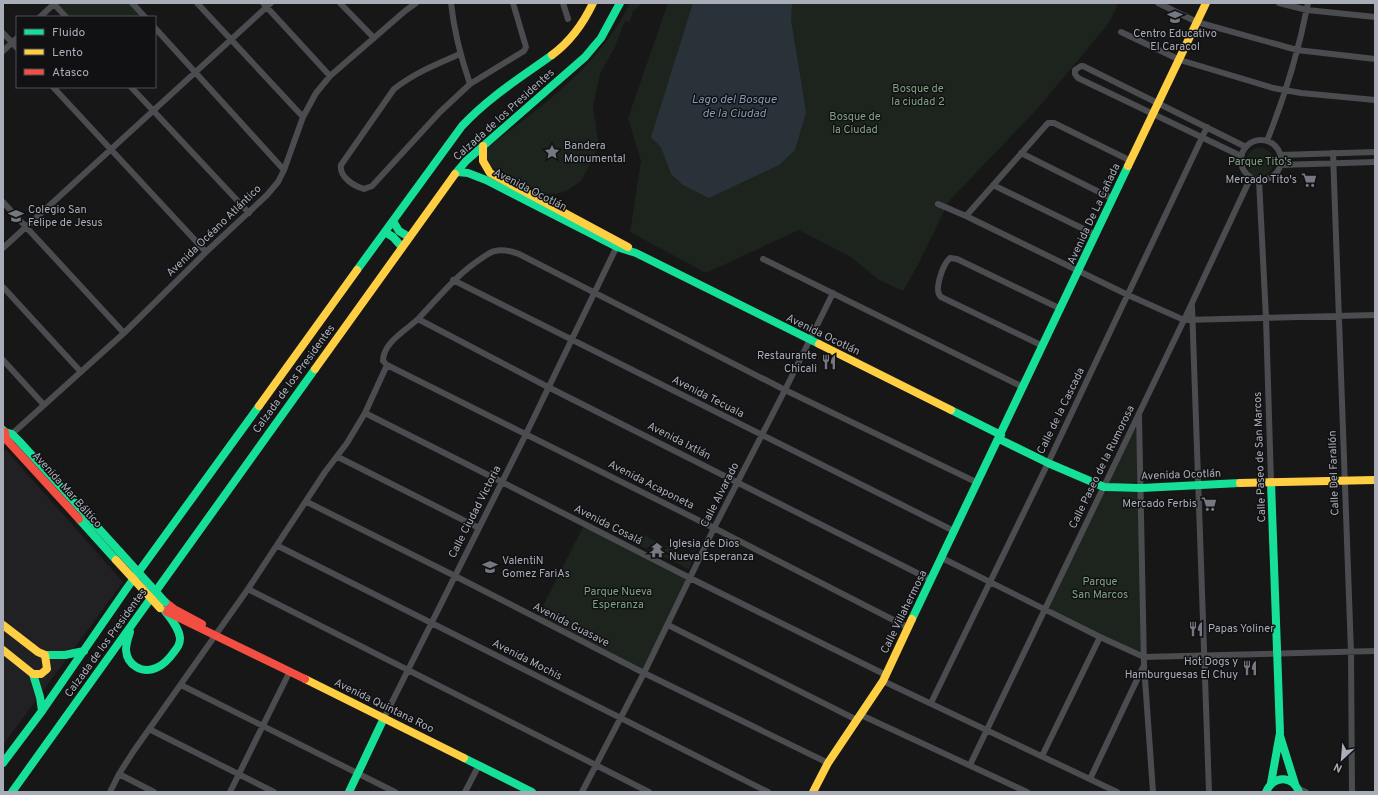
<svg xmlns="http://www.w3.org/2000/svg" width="1378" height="795" font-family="Overpass,sans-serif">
<rect width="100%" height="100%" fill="#171717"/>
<path fill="#212123" d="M6 450 123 582 3 745V453Z"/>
<path fill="#1d241e" d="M57 3H133L145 17H70Z
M630 3H643L633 11 630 22 625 21 615 47 600 74 593 107 599 147 581 181 568 190 556 194 543 193 489 166 484 157 486 149C540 107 599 67 630 3Z
M668 3H1118L1109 23 1039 107 949 201 919 263 903 291 879 280 851 257 799 230 706 273 630 232 641 161 628 118Z
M1246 162a14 14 0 1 1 28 0a14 14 0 1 1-28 0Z
M1136 428 1138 482 1105 487 1103 492H1140L1142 652 1101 636 1046 609 1109 478Z
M585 523 691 576 644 671 538 616Z
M644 535 693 560 689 569 639 545Z"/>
<path fill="#2a3239" d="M693 3H792L791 20 806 112 795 150 779 165 709 198 683 185 671 174 661 147 651 137Z"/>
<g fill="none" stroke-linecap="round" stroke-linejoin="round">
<path stroke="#4b4c50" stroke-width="6" d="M53 3 66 17
M132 3 145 17
M197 3 303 117
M263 3 330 76
M340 3 374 38
M451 3C454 31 461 58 470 84
M563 3 568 19
M1158 3 1197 22 1297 50 1375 59
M1279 3 1307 10 1375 17
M40 17 55 3
M155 28 284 170
M1121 32 1180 60 1273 88 1301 93 1375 100
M3 33 17 48
M3 51 17 38
M460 54C437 64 414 73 394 89L341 165C339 177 354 186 364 189L372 186 440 112 470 84 524 51 526 47 513 3
M53 87 206 252
M131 87 249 213
M1241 160a20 20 0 1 1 40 0a20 20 0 1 1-40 0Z
M1267 141C1285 96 1299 50 1308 3
M1021 153 1113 199
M1333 153 1351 652 1352 792
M1280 155 1375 152
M1241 156 1078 78 1075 74V70L1081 66H1083L1246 147
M1280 165 1375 162
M1259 180 1266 318 1271 482
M993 185 1096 235
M3 202 124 333
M938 204 966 216 1128 295 1184 320 1375 315
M966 216 1048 123H1054L1131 161
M3 248 271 3
M763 259 1023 387
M453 280 954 531
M3 287 81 372
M1192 306 1209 792
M418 319 548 387 931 580
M1043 346 941 297C933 291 943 264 950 258L957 259 1061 309
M3 360 44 405
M365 413 502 482 690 578 886 675
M1139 416 1144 665 1153 792
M3 442 124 333 206 252 267 195 278 182 284 170 303 117 316 93 330 76 405 11 416 3
M338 457 479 528
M307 502 455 576 644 673 828 763
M278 546 768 792
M942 558 1100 637 1144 657 1375 651
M248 589 649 792
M668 625 857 720
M909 628 714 528 387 365 383 361C383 342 407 330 419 318 439 297 457 274 482 258 485 256 490 252 495 251 503 249 511 251 519 254L785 390 978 483
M883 681 1117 792
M181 685 395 792
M931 703 1048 463 1207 127
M861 715 1027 792
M384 718 526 434 618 244
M149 729 274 792
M1042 756 1100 637
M970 765 1184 320 1251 177
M119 774 154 792
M1090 779 1143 667
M1299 789 1306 792
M110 792 119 774 133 752 248 589 325 472 347 443 365 413 387 365
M230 792 290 671
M465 792 479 765
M582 792 644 673 714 528 785 390 833 293"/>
<path stroke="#16e098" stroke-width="8" d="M457 172 468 173 486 180 617 247 636 253 819 344
M455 174 466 161 585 57 601 38 620 3
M393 221 399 231 409 237
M385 232 393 237 402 247
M357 270 462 126C489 97 520 78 552 55
M951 410 1001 435
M3 430 5 432 12 434 19 441 120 552
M999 439 1048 463 1104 487 1141 488 1240 483
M1271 482 1280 733 1271 783
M79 519 116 560
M912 619 1128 166
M130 632C128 638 126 644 126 650 127 665 142 674 156 668 164 665 169 659 174 652 178 647 180 644 180 638 179 628 171 619 165 611
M45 655H65L84 651
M33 674 40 697 42 711
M1280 736 1295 784
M464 758 532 792
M3 763 42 711 127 588 259 406
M12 792 315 369
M349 792 384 718
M1266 792C1273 776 1292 774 1299 792"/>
<path stroke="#ffcf43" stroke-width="8" d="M552 55C571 41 583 24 593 3
M483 146V161L490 173 628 247
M1128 166 1206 3
M819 344 951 410
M315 369 455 174
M259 406 357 270
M1240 483 1375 480
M3 625 38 652 45 655 47 669 41 674H33L3 650
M305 679 464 758
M813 792 828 763 883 681 912 619"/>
<path stroke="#f24e42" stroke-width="8" d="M5 432 6 439 79 519
M165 602 174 609 202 624
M167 612 305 679"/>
<path stroke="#16e098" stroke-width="8" d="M120 552 165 602"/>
<path stroke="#ffcf43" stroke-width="8" d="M116 560 160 608"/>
</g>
<defs>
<g id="school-bare" transform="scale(1.2)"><path d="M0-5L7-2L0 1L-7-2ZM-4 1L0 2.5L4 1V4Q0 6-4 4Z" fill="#757880" stroke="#111113" stroke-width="2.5" paint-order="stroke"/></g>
<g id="sight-bare" transform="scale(1.2)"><path d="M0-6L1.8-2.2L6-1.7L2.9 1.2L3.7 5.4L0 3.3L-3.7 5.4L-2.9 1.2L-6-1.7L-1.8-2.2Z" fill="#757880" stroke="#111113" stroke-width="2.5" paint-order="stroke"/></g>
<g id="supermarket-bare" transform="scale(1.2)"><path d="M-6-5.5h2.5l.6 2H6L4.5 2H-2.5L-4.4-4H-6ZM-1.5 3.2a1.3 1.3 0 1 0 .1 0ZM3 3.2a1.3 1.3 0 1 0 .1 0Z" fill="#757880" stroke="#111113" stroke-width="2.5" paint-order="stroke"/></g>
<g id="restaurant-bare" transform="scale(1.2)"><path d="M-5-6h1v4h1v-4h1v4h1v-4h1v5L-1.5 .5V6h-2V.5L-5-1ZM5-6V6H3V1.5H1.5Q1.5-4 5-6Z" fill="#757880" stroke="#111113" stroke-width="2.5" paint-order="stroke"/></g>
<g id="temple-bare" transform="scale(1.2)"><path d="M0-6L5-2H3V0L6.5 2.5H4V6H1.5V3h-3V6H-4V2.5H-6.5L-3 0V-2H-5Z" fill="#757880" stroke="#111113" stroke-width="2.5" paint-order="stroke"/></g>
</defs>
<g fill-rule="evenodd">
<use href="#school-bare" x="1175" y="17"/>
<use href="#sight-bare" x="552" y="152"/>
<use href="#supermarket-bare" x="1309" y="180"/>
<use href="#school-bare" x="16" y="216"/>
<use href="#restaurant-bare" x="829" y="362"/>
<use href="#supermarket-bare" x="1209" y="504"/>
<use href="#temple-bare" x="657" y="550"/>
<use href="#school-bare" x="490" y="567"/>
<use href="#restaurant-bare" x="1196" y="629"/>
<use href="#restaurant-bare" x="1250" y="668"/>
</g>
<g text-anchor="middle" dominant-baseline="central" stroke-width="3" stroke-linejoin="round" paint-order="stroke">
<g font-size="11" fill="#a8adb8" stroke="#111113" text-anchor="start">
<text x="1175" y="34" text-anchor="middle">Centro Educativo<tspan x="1175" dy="13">El Caracol</tspan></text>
<text x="564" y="146">Bandera<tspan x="564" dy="13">Monumental</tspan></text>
<text x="1297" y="180" text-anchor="end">Mercado Tito's</text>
<text x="28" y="210">Colegio San<tspan x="28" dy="13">Felipe de Jesus</tspan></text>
<text x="817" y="356" text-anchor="end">Restaurante<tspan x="817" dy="13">Chicali</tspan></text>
<text x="1197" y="504" text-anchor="end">Mercado Ferbis</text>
<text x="669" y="544">Iglesia de Dios<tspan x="669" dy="13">Nueva Esperanza</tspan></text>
<text x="502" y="561">ValentiN<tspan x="502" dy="13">Gomez FariAs</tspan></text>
<text x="1208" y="629">Papas Yoliner</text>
<text x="1238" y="662" text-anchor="end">Hot Dogs y<tspan x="1238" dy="13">Hamburguesas El Chuy</tspan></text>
</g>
<g font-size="11" fill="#7fa381" stroke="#111113">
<text x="918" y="89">Bosque de<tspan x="918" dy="13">la ciudad 2</tspan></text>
<text x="855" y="117">Bosque de<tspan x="855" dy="13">la Ciudad</tspan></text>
<text x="1260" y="162">Parque Tito's</text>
<text x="1100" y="582">Parque<tspan x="1100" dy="13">San Marcos</tspan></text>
<text x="618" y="592">Parque Nueva<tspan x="618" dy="13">Esperanza</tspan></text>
</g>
<g font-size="11" fill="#a8adb8" stroke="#111113">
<text transform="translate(504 115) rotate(-42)">Calzada de los Presidentes</text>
<text transform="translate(530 190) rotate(27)">Avenida Ocotlán</text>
<text transform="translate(1094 214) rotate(-65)">Avenida De La Cañada</text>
<text transform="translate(214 231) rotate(-44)">Avenida Océano Atlántico</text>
<text transform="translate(823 335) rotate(26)">Avenida Ocotlán</text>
<text transform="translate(294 379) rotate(-54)">Calzada de los Presidentes</text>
<text transform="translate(708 397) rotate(27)">Avenida Tecuala</text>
<text transform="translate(1061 411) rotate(-64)">Calle de la Cascada</text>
<text transform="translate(679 441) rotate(27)">Avenida Ixtlán</text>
<text transform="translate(1260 457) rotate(-92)">Calle Paseo de San Marcos</text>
<text transform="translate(1102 467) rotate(-64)">Calle Paseo de la Rumorosa</text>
<text transform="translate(1334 473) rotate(-92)">Calle Del Farallón</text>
<text transform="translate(1181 475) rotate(-2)">Avenida Ocotlán</text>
<text transform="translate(651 485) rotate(27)">Avenida Acaponeta</text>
<text transform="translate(67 490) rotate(48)">Avenida Mar Báltico</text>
<text transform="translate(720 495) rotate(-63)">Calle Alvarado</text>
<text transform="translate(475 512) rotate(-63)">Calle Ciudad Victoria</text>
<text transform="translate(608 525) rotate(27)">Avenida Cosalá</text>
<text transform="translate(904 612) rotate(-64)">Calle Villahermosa</text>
<text transform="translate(571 625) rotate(27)">Avenida Guasave</text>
<text transform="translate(106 643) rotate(-54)">Calzada de los Presidentes</text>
<text transform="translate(527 660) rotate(27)">Avenida Mochis</text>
<text transform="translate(384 706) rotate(26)">Avenida Quintana Roo</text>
</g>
<g font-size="12" font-style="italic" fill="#7f9bb3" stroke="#111113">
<text x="734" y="100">Lago del Bosque<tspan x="734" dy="14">de la Ciudad</tspan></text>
</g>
</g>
<rect width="1378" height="795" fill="none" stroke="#a8adb8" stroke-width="8"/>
<rect x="16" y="16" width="140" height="72" fill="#111113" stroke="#4d4f55"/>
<rect x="24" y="29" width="20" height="6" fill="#16e098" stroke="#4d4f55"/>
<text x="52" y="36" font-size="12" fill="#a8adb8">Fluido</text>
<rect x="24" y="49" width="20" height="6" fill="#ffcf43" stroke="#4d4f55"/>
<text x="52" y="56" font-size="12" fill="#a8adb8">Lento</text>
<rect x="24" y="69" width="20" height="6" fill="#f24e42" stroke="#4d4f55"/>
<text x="52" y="76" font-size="12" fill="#a8adb8">Atasco</text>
<g transform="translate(1342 759) rotate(206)" stroke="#111113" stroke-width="3" paint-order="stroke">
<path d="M0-3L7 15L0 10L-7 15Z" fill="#a8adb8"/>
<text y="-6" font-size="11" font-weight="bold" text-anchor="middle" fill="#a8adb8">N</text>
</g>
</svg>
